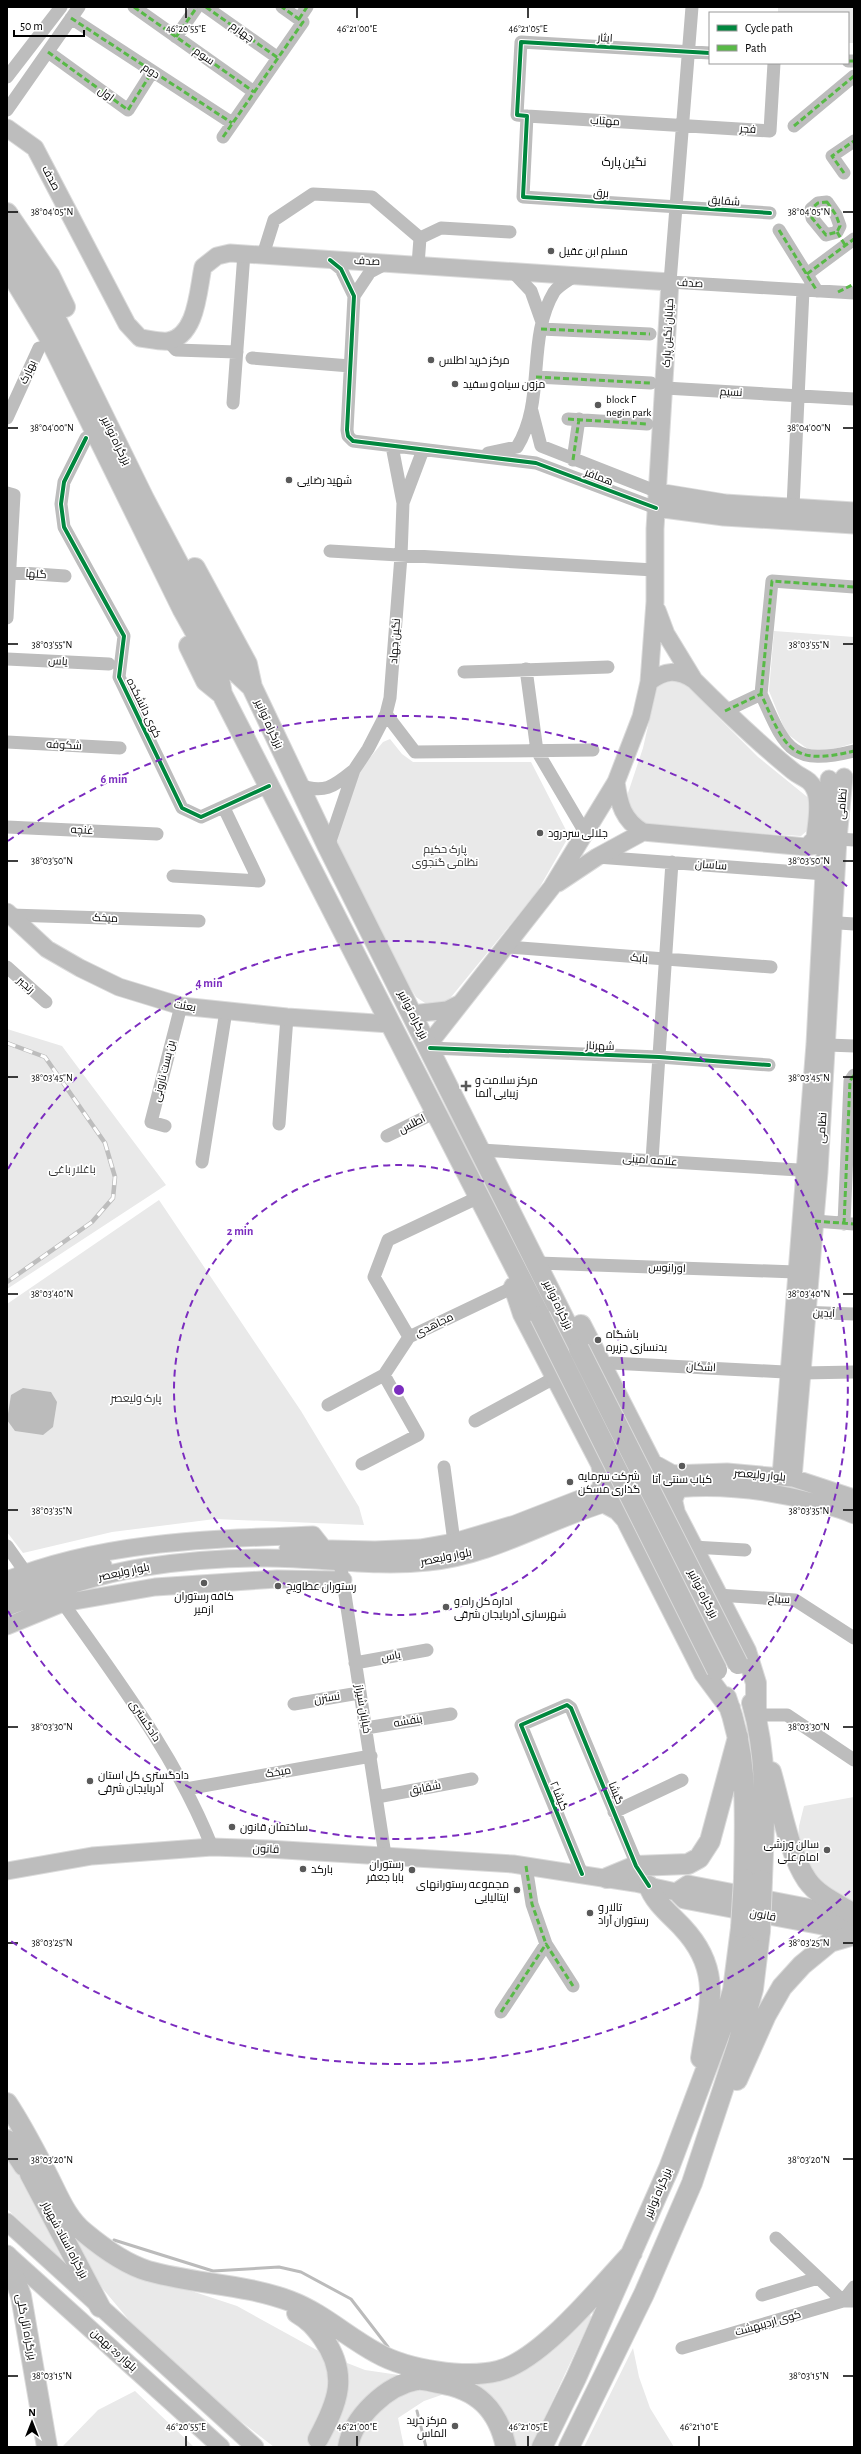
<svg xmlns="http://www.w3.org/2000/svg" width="861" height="2454" font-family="'Alegreya Sans',Cairo,sans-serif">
<rect width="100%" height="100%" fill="#fff"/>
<path fill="#e9e9e9" d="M778 7H854V43H848V13H778Z
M774 631 854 637V743L828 751 809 750 786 733 769 691Z
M674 677 684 683 758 757 811 800 808 830 801 836 643 826 627 804 628 793 643 748 657 687 663 679Z
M390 739 402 754 413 762H531L569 836 537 892 447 1002 431 1007 416 997 380 937 335 843 349 783 383 742Z
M7 1029 62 1046 166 1185 7 1289Z
M159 1200 301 1411 359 1507 364 1525 215 1519 112 1532 23 1553 7 1532V1304Z
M854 1797V1902L832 1894 814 1879 798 1840 799 1826 804 1806Z
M7 2146 63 2261 7 2209Z
M73 2232 143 2275 237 2306 324 2354 365 2370 399 2375 340 2447H274L234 2416 134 2326 103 2289 69 2235Z
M590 2313 591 2318 531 2447H515C513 2417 493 2399 472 2379Z
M633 2348 639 2377 650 2408 674 2447H584Z
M420 2390 447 2393 424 2401 398 2418 404 2447H355L370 2416 399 2396Z
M135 2391 194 2447H62L98 2410Z"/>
<path fill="#bbb" d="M23 1388 51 1392 57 1402 53 1427 43 1435 15 1431 7 1420 11 1395Z"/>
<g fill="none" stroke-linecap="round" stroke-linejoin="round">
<path stroke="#bbb" stroke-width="3" d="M114 2240 213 2271 279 2267 301 2272 351 2299 388 2347
M417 2411 426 2447"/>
<g stroke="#dbdbdb" stroke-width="19">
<path id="major" d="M7 128 35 148 127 324 140 338C149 339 160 342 168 341 197 336 198 290 203 267L217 256 230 253 670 282 655 529V602L649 682 641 717 616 782 552 887 428 1045
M658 492 725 503 854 511
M656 508 724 517 854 525
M657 610 666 634 694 680
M649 682C665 670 677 669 694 680 726 712 758 743 793 771 801 778 810 778 815 790 821 803 816 824 815 838L807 847
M616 782C619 804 623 820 643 832L807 847 818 845
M558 883 597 857 643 832
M7 912 47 949 80 968 119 987 181 1006 287 1017 390 1024
M412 1014 447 1010 459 1004
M781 1476 815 1044 829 779
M793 1478 819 1172 838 839 844 777
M288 1548 375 1550 420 1548 454 1542 515 1524 631 1479 670 1474 727 1472 793 1478 854 1498
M7 1580C104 1541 210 1539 313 1535L324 1549
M7 1592 33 1583 103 1565
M7 1607C51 1591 98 1574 145 1567 185 1561 227 1558 267 1558 321 1558 374 1568 428 1562 492 1556 546 1521 606 1503 673 1481 744 1484 812 1502 826 1506 841 1508 854 1515
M7 1626 63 1603 155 1587 277 1579 343 1580
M7 1871 92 1856 212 1847 268 1849 513 1864 635 1883 676 1892 684 1900 854 1932
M676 1892 688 1884 853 1916
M7 2222 255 2447
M7 2254 221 2447"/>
</g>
<g stroke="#dbdbdb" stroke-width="22">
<path id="highway" d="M7 213 50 276 65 307
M10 242 44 295 144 499 235 671 252 687 328 847 579 1349
M7 267 48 335 183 610 218 673 222 694 269 786 540 1316
M195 568 247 664 252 687
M189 646 206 681 222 694
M514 1287 523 1314 601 1464 604 1477 602 1489
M581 1325 652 1464 670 1474
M677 1488 672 1500 675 1513 746 1651 756 1683V1715
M605 1503 618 1510 626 1519 704 1673 730 1708
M726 1697C749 1759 745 1813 744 1879
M752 1703C769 1761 764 1821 762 1880
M771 1772C780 1803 789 1854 807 1880 818 1896 838 1904 854 1914
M607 1878 636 1866 688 1864 699 1858 710 1841 738 1737
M649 1886C654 1902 672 1916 683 1928 723 1971 709 2007 701 2058
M737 2080 766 2015 782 1987 802 1965 830 1942 854 1935
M7 2103C23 2127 36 2153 49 2178 59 2198 67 2219 85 2233 103 2248 125 2264 148 2271 194 2284 245 2284 290 2301 322 2313 347 2337 377 2353 407 2370 465 2379 498 2371 542 2360 600 2287 632 2253
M7 2140 24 2166
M23 2145 30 2174 100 2307
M7 2256 21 2296 47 2447
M297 2313C309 2320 315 2327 323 2338 349 2375 338 2402 318 2439
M348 2447C353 2417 387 2385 417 2380 424 2379 432 2382 439 2383 477 2389 498 2409 506 2447
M542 2447 576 2378 669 2168 722 2027 733 1990 741 1928
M569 2447 644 2294 692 2183 738 2044 753 1989 760 1931"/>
</g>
<path stroke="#bdbdbd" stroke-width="13" d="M134 7 254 92
M206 7 278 58
M692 7 670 282 854 293
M71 18 232 123
M299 19 307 7
M176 37 197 7
M48 52 128 110 152 72
M710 53 521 42 517 115 527 116 523 197 770 213
M848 61H854
M7 77 61 7
M7 110 79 7
M527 116 770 131 774 63
M794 126 854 76
M223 137 303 22 282 7
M844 173 832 156 854 141
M827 202 836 215 840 226 837 232 826 235 812 218 811 209 818 203Z
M779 230 817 291
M263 255 274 220 313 194 372 197 420 238
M330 260 341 269 354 296 347 430 348 436 353 441 536 463 656 508
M418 265 420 238 441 228 510 232
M514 273 531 291 542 322
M807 274 854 239
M354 296 370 272 387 263
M541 329 650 334
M168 341 176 350 237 352
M252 358 350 366
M536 377 651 383
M665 388 854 399
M233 403 244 253
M532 411 541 446 658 492
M7 418 39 348
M568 419 647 424
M86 438 64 482 61 504 64 527 124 636 119 677 182 808 201 817 269 786
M488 453 517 447C546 401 526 339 554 292 558 286 567 281 573 277
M573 460 579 419
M7 493 14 495 7 618
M403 503 423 450
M793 507 803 290
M330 551 654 570
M7 572 65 576
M7 659 109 664
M526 669 537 751 586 834
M464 672 608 667
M761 694 772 581 854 587
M725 711 761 694C785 747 790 767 854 751
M386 714 415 752 593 750
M7 742 120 748
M298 785C325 794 333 787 354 770
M7 827 157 834
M838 839 854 840
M328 847 354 770 368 749 386 714 390 698 401 556 403 503 392 446
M597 857 825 874
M173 876 259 881 224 808
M11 915 199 921
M824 922 854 924
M507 947 771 967
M7 967 46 1002
M828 1045 854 1046
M430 1048 659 1057 769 1065
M279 1124 287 1017
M165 1126 151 1122 181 1006
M387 1136 436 1112
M481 1150 815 1171
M652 1160 672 862
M202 1162 226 1011
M815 1221 854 1224
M844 1224 850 1081 854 1075
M538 1263 796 1272
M798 1312 854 1314
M409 1337 374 1277 388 1240 479 1197
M611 1363 803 1373 854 1372
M328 1405 384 1375 409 1337 514 1287
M475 1421 556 1377
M362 1464 418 1435 384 1375
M444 1467 454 1542
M7 1546 31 1580
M693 1547 745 1550
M340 1562 385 1855
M717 1595 795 1600 854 1638
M63 1603C118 1681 177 1758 212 1847
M355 1663 427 1650
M294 1704 359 1693
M756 1715H787L854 1760
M366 1728 451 1714
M186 1789 371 1756
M377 1797 472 1779
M614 1812 682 1780
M526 1866 532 1904 546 1944
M582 1874 521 1725 567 1705 571 1708 640 1872
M501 2012 546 1944 573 1986
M776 2238 843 2301 854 2287
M762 2295 818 2278
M682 2348 843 2301H854"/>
<use href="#major" stroke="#bdbdbd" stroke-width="17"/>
<use href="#highway" stroke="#bdbdbd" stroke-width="20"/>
<g stroke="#bdbdbd" stroke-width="4.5">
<path id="rail" d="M7 1043 45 1057 105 1143 115 1177 113 1198 92 1222 7 1282"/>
</g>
<use href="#rail" stroke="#fff" stroke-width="3" stroke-dasharray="9" stroke-linecap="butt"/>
<g stroke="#dbdbdb" stroke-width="22" stroke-linecap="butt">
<path id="highway-bridge" d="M540 1316 717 1670
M579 1349 738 1664
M741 1928 744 1879
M760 1931 762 1880"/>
</g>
<use href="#highway-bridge" stroke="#bdbdbd" stroke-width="20"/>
<path stroke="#58b947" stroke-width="3" stroke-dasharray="6 3" stroke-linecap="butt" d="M134 7 254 92
M206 7 278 58
M71 18 232 123
M299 19 307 7
M176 37 197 7
M48 52 128 110 152 72
M848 61H854
M794 126 854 76
M223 137 303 22 282 7
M844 173 832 156 854 141
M827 202 836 215 840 226 837 232 826 235 812 218 811 209 818 203Z
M779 230 817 291
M837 232 845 245
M807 274 854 239
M838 292 854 284
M541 329 650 334
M536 377 651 383
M568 419 647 424
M573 460 579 419
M761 694 772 581 854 587
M725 711 761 694C785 747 790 767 854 751
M815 1221 854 1224
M844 1224 850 1081 854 1075
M526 1866 532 1904 546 1944
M501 2012 546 1944 573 1986"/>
<g stroke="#fff" stroke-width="6">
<path id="cycleway" d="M710 53 521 42 517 115 527 116 523 197 770 213
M330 260 341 269 354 296 347 430 348 436 353 441 536 463 656 508
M86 438 64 482 61 504 64 527 124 636 119 677 182 808 201 817 269 786
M430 1048 659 1057 769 1065
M582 1874 521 1725 567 1705 571 1708 636 1866 649 1886"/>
</g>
<use href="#cycleway" stroke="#00873e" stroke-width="4"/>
</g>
<path fill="none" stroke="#000" stroke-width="1.5" d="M186 8V18M357 8V18M528 8V18M8 212H18M843 212H853M8 428H18M843 428H853M8 644H18M843 644H853M8 861H18M843 861H853M8 1077H18M843 1077H853M8 1294H18M843 1294H853M8 1510H18M843 1510H853M8 1727H18M843 1727H853M8 1943H18M843 1943H853M8 2159H18M843 2159H853M8 2376H18M843 2376H853M186 2436V2446M357 2436V2446M528 2436V2446M699 2436V2446"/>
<g fill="none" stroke="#7b2cbf" stroke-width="2" stroke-dasharray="7 5">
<circle cx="399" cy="1390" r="225"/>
<path d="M8 1169A449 449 0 1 1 8 1611"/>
<path d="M850 1891A674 674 0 0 1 8 1939M8 841A674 674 0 0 1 850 889"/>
</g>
<g fill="#595959" stroke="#fff" stroke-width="1.5">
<circle cx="551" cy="251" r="4"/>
<circle cx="431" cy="360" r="4"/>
<circle cx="455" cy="384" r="4"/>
<circle cx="598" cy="405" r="4"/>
<circle cx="289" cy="480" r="4"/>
<circle cx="540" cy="833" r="4"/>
<path d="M464 1080h4v4h4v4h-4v4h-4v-4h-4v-4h4z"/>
<circle cx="598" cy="1340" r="4"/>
<circle cx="682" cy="1466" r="4"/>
<circle cx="570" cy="1482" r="4"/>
<circle cx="204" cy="1583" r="4"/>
<circle cx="278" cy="1586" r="4"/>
<circle cx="446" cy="1607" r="4"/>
<circle cx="90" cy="1781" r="4"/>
<circle cx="232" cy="1827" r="4"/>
<circle cx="827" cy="1850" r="4"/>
<circle cx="303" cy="1869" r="4"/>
<circle cx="412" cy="1870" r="4"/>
<circle cx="517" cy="1890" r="4"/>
<circle cx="590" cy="1913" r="4"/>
<circle cx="455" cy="2426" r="4"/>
</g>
<g text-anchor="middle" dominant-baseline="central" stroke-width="3.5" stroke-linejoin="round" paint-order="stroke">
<g font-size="11" fill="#000" stroke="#fff">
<text transform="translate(242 32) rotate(35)">چهارم</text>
<text transform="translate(605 38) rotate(3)">ایثار</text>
<text transform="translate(204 56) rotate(35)">سوم</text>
<text transform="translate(151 71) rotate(33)">دوم</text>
<text transform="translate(106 94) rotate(36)">اول</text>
<text transform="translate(605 121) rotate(3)">مهتاب</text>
<text transform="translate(748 129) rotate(4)">فجر</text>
<text transform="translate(51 178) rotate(62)">صدف</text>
<text transform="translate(601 193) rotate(4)">برق</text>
<text transform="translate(724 201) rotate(4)">شقایق</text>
<text transform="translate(367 261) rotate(2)">صدف</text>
<text transform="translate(690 283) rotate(3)">صدف</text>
<text transform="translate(668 333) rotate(-87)">خیابان نگین پارک</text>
<text transform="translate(28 372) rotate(-66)">بهارک</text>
<text transform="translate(731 392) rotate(3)">نسیم</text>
<text transform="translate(116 441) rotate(64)">بزرگراه توانیر</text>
<text transform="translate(599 477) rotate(21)">همافر</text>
<text transform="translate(36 574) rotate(4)">گلها</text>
<text transform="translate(395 641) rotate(-86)">نگین جهاد</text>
<text transform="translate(58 661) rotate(3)">یاس</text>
<text transform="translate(144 708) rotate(64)">کوی دانشکده</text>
<text transform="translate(269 724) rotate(65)">بزرگراه توانیر</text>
<text transform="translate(64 745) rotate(3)">شکوفه</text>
<text transform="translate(842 804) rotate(-85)">نظامی</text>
<text transform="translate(82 830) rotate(2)">غنچه</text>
<text transform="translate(711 865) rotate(4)">ساسان</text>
<text transform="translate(105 918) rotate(2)">میخک</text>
<text transform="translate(639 958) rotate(5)">بابک</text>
<text transform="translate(26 985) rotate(42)">رنجبر</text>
<text transform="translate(185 1006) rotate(10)">بعثت</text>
<text transform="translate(413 1015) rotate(63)">بزرگراه توانیر</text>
<text transform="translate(600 1046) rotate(2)">شهرناز</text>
<text transform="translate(164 1071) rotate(-76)">بن بست نارونی</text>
<text transform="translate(412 1124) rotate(-27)">اطلس</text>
<text transform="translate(822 1128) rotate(-86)">نظامی</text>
<text transform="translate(650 1160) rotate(4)">علامه امینی</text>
<text transform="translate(667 1268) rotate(2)">اورانوس</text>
<text transform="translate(558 1305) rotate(64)">بزرگراه توانیر</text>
<text transform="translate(824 1313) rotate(2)">آیدین</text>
<text transform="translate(434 1325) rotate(-26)">مجاهدی</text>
<text transform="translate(701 1367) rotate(3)">اشکان</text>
<text transform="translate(760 1475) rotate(5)">بلوار ولیعصر</text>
<text transform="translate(446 1557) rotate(-11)">بلوار ولیعصر</text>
<text transform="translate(124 1572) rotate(-12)">بلوار ولیعصر</text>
<text transform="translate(703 1594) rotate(63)">بزرگراه توانیر</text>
<text transform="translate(779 1599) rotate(4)">سیاح</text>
<text transform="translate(391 1656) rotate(-10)">یاس</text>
<text transform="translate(327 1698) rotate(-9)">نسترن</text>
<text transform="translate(363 1709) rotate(80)">خیابان شیراز</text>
<text transform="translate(145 1721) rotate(57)">دادگستری</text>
<text transform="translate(408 1721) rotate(-10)">بنفشه</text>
<text transform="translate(278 1772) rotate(-10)">میخک</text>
<text transform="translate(425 1788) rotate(-11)">شقایق</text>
<text transform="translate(616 1793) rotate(68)">گیشا</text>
<text transform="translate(559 1796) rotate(68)">گیشا ۲</text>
<text transform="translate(266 1849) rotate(2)">قانون</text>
<text transform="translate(763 1915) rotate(11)">قانون</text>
<text transform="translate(658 2193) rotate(-67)">بزرگراه توانیر</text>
<text transform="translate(65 2240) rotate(62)">بزرگراه استاد شهریار</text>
<text transform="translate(768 2323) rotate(-16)">کوی اردیبهشت</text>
<text transform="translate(26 2327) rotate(79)">بزرگراه ائل گلی</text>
<text transform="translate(114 2350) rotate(42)">بلوار 29 بهمن</text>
</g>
<g font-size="11" fill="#000" stroke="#fff" text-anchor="start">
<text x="559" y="251">مسلم ابن عقیل</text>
<text x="439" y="360">مرکز خرید اطلس</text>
<text x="463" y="384">مزون سیاه و سفید</text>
<text x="606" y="399">block ۲<tspan x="606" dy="13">negin park</tspan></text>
<text x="297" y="480">شهید رضایی</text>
<text x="548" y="833">جلالی سردرود</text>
<text x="475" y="1080">مرکز سلامت و<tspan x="475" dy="13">زیبایی آلما</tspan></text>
<text x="606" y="1334">باشگاه<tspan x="606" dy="13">بدنسازی جزیره</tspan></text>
<text x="578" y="1476">شرکت سرمایه<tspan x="578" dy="13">گذاری مسکن</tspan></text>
<text x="682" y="1479" text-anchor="middle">کباب سنتی آتا</text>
<text x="286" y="1586">رستوران عطاویچ</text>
<text x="204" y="1596" text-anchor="middle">کافه رستوران<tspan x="204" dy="13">ازمیر</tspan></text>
<text x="454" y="1601">اداره کل راه و<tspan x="454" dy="13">شهرسازی آذربایجان شرقی</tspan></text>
<text x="98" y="1775">دادگستری کل استان<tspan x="98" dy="13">آذربایجان شرقی</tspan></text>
<text x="240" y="1827">ساختمان قانون</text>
<text x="819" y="1844" text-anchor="end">سالن ورزشی<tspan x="819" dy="13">امام علی</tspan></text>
<text x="404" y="1864" text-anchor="end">رستوران<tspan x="404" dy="13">بابا جعفر</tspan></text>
<text x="311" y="1869">بارکد</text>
<text x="509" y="1884" text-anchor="end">مجموعه رستورانهای<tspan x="509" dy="13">ایتالیایی</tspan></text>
<text x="598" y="1907">تالار و<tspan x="598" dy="13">رستوران آراد</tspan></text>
<text x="447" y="2420" text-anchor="end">مرکز خرید<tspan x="447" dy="13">الماس</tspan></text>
</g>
<g font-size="11" fill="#2e2e2e" stroke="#fff">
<text x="445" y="849">پارک حکیم<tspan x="445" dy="13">نظامی گنجوی</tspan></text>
<text x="72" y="1169">باغلار باغی</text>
<text x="136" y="1398">پارک ولیعصر</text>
</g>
<g font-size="12" fill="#000" stroke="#fff">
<text x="624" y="162">نگین پارک</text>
</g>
</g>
<g font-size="10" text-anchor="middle" fill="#000" stroke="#fff" stroke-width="3.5" stroke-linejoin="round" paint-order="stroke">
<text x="186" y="32">46°20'55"E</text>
<text x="357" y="32">46°21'00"E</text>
<text x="528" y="32">46°21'05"E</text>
<text x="52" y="215">38°04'05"N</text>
<text x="809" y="215">38°04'05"N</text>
<text x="52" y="431">38°04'00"N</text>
<text x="809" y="431">38°04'00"N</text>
<text x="52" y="648">38°03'55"N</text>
<text x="809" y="648">38°03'55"N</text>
<text x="52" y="864">38°03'50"N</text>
<text x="809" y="864">38°03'50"N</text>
<text x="52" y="1081">38°03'45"N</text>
<text x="809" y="1081">38°03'45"N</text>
<text x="52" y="1297">38°03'40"N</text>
<text x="809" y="1297">38°03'40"N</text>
<text x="52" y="1514">38°03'35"N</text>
<text x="809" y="1514">38°03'35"N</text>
<text x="52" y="1730">38°03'30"N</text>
<text x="809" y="1730">38°03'30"N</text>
<text x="52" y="1946">38°03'25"N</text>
<text x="809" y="1946">38°03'25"N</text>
<text x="52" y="2163">38°03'20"N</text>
<text x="809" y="2163">38°03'20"N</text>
<text x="52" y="2379">38°03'15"N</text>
<text x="809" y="2379">38°03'15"N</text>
<text x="186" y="2430">46°20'55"E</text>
<text x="357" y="2430">46°21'00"E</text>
<text x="528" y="2430">46°21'05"E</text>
<text x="699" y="2430">46°21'10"E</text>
</g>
<circle cx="399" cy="1390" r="6" fill="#7b2cbf" stroke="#fff" stroke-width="2"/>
<g font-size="12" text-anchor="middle" font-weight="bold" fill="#7b2cbf" stroke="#fff" stroke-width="3.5" stroke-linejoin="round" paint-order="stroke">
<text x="114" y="783">6 min</text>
<text x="209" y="987">4 min</text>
<text x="240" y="1235">2 min</text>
</g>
<rect width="861" height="2454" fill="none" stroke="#000000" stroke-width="16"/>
<rect x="709" y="12" width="140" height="52" fill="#ffffff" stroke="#999999"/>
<rect x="717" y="25" width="20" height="6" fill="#00873e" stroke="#999999"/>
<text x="745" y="32" font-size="12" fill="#000000">Cycle path</text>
<rect x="717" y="45" width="20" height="6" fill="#58b947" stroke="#999999"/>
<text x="745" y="52" font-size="12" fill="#000000">Path</text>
<g transform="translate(32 2422)" stroke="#ffffff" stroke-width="3" paint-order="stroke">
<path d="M0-3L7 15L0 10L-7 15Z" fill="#000000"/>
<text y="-6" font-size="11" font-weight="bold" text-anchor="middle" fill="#000000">N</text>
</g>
<path d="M14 30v6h70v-6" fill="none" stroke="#000000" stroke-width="2"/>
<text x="20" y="30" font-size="12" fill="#000000" stroke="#ffffff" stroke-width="3" paint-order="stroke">50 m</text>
</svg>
